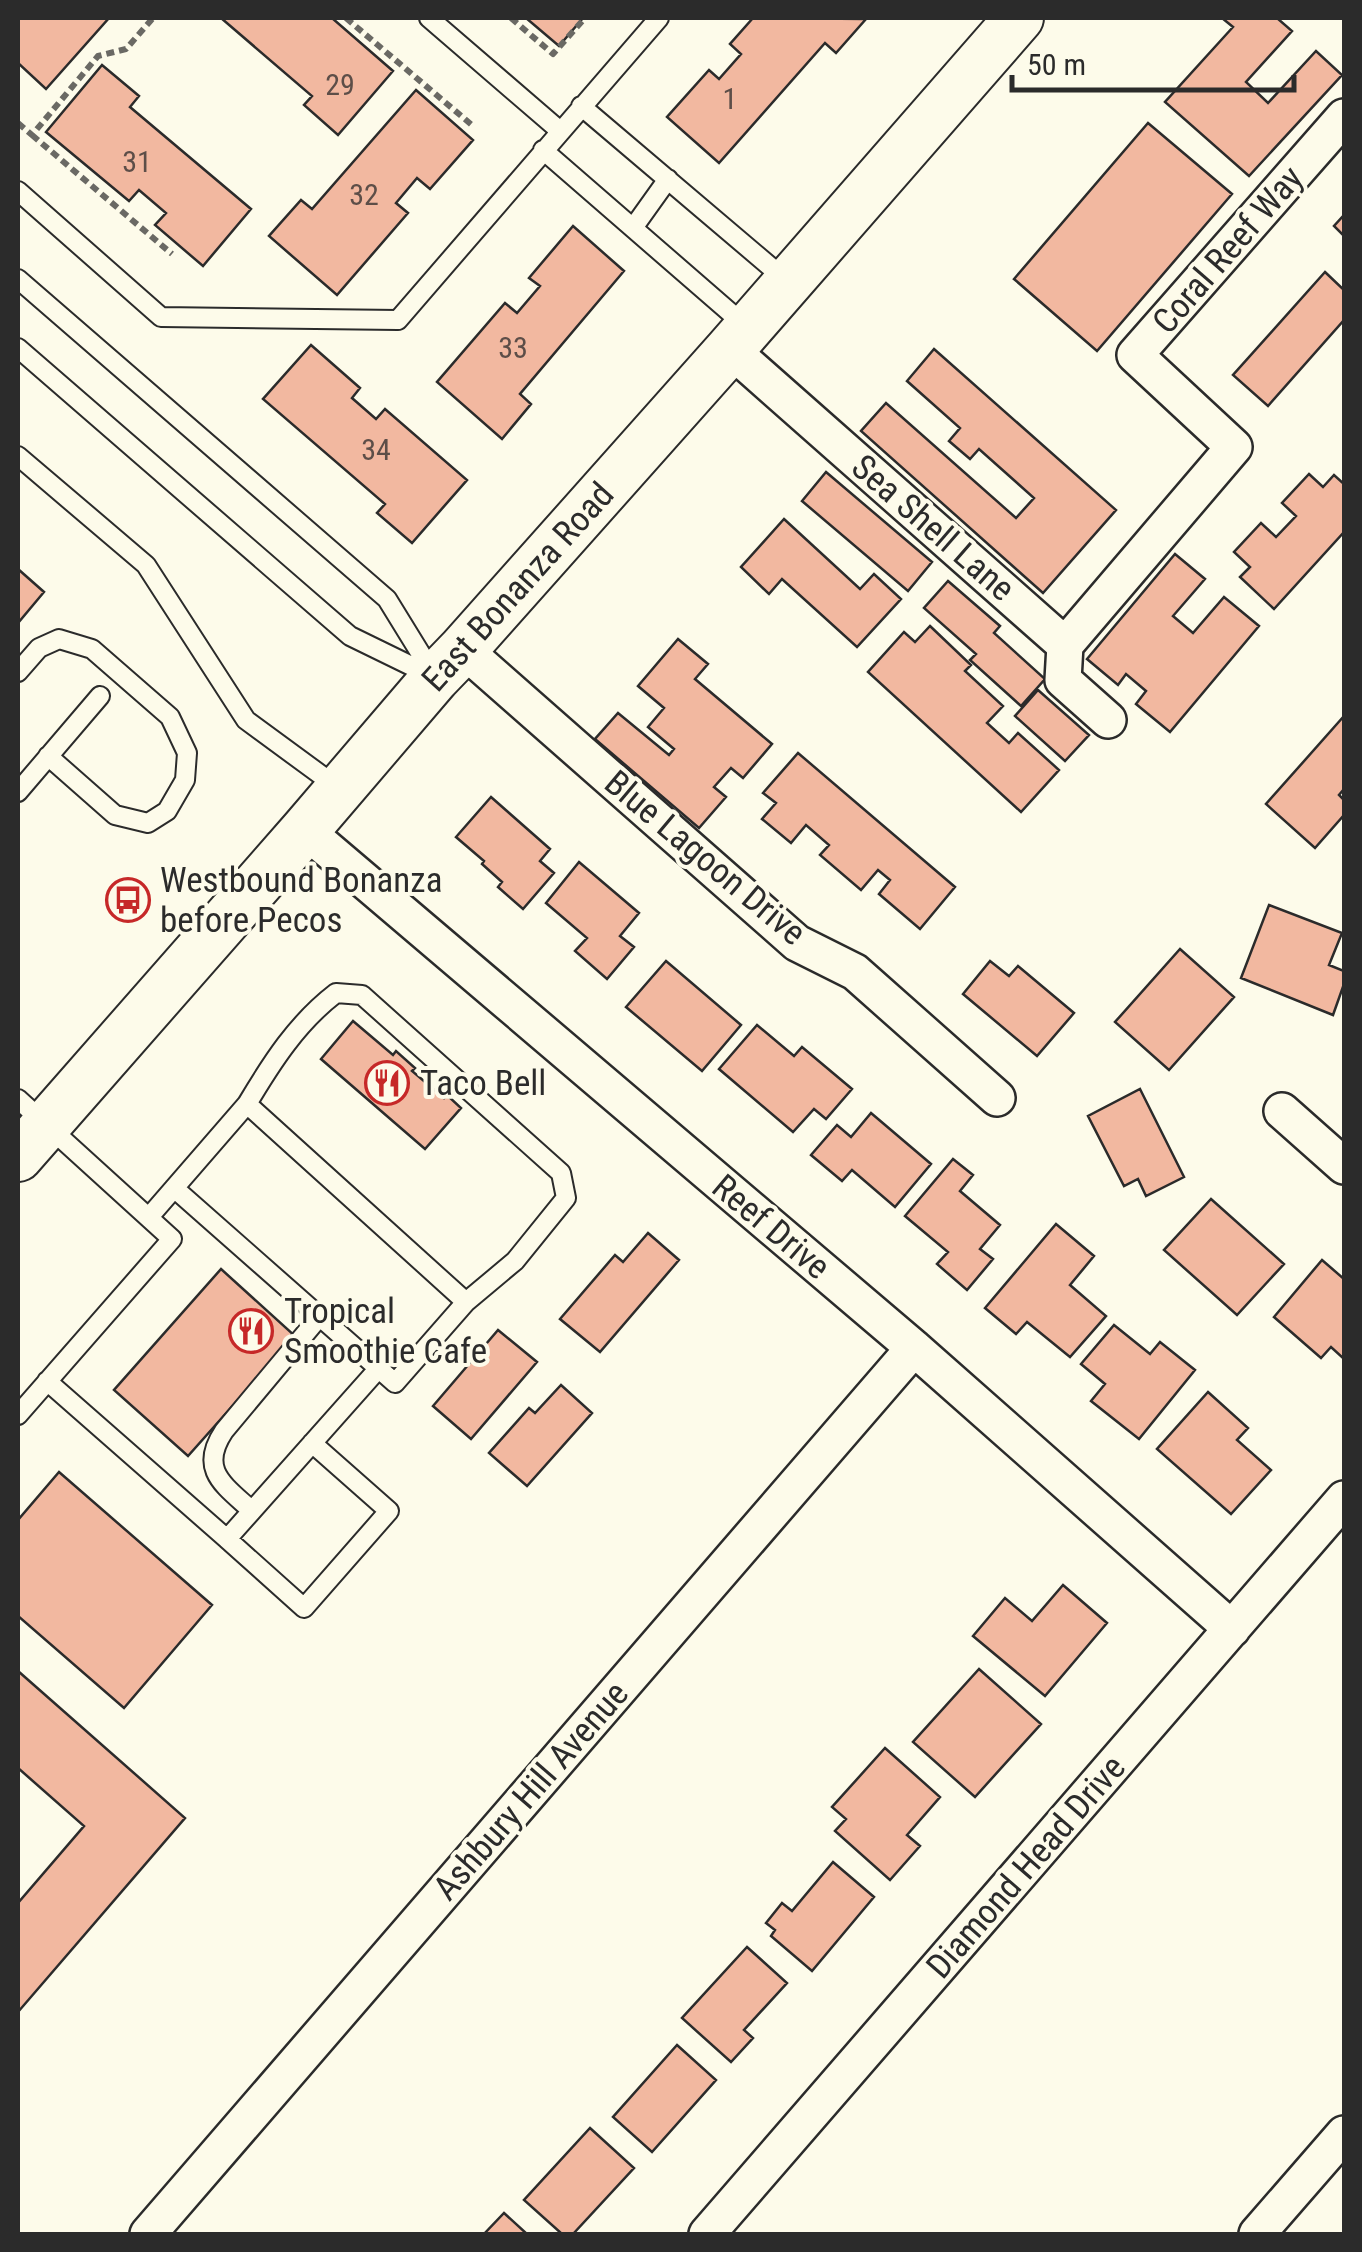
<svg xmlns="http://www.w3.org/2000/svg" width="1362" height="2252" font-family="'Roboto Condensed',sans-serif">
<rect width="100%" height="100%" fill="#fdfbea"/>
<path fill="#f2b8a0" stroke="#2b2b2b" stroke-width="2.5" d="M18 18H109L46 89 18 63Z
M221 18H332L393 71 338 135 304 105 312 96Z
M526 18H583L559 46Z
M753 18 866 19 836 53 825 43 719 163 667 117 709 70 719 79 741 54 730 44Z
M1222 18H1277L1292 31 1246 82 1268 103 1316 51 1342 75 1249 176 1165 102 1233 27Z
M102 65 139 96 130 107 251 209 203 266 155 225 166 213 139 190 129 201 46 132Z
M416 90 473 140 430 189 417 178 396 203 408 213 337 295 269 236 301 200 312 209Z
M1148 123 1232 194 1097 351 1014 279Z
M1344 215V236L1334 226Z
M573 226 624 271 520 394 531 404 502 439 437 382 505 303 517 313 540 286 529 278Z
M1325 272 1344 290V320L1268 406 1233 375Z
M311 345 360 388 352 398 376 419 385 409 467 480 412 543 377 513 385 504 263 399Z
M934 349 1116 510 1043 593 861 431 886 403 1016 518 1034 498 979 449 970 459 949 441 960 428 907 381Z
M826 472 932 562 908 591 802 501Z
M1309 474 1323 487 1334 475 1344 484V532L1274 609 1240 577 1250 567 1234 552 1261 523 1276 537 1296 516 1282 503Z
M784 519 860 589 874 574 901 599 857 647 782 579 769 594 741 567Z
M1175 554 1205 579 1173 616 1193 633 1224 597 1259 626 1170 732 1136 704 1146 691 1126 674 1118 685 1087 659Z
M18 569 44 592 18 623Z
M948 581 1000 626 994 633 1045 679 1021 706 970 660 976 654 924 608Z
M930 626 971 665 965 671 1003 706 987 723 1009 743 1018 733 1059 770 1021 812 868 672 904 632 915 642Z
M678 639 708 664 695 679 772 744 743 778 731 768 714 787 726 797 699 828 595 739 618 713 669 755 674 749 648 727 664 708 638 686Z
M1038 690 1089 735 1065 761 1015 716Z
M1344 716V789L1339 795 1344 800V815L1315 848 1266 804Z
M798 753 955 887 920 929 879 894 890 880 878 870 861 890 820 855 829 845 806 825 791 843 762 819 776 803 763 793Z
M491 797 550 849 540 861 554 873 523 909 498 887 502 882 482 864 484 861 456 837Z
M579 862 639 913 620 936 634 947 607 979 575 951 587 938 546 903Z
M1269 905 1342 933 1329 965 1344 971V984L1333 1015 1241 978Z
M1180 949 1234 997 1169 1070 1115 1022Z
M666 961 741 1025 702 1071 626 1007Z
M990 961 1009 976 1018 966 1074 1013 1037 1056 963 994Z
M353 1021 393 1055 396 1051 415 1068 412 1071 444 1098 447 1095 461 1108 425 1149 321 1059Z
M757 1025 794 1056 802 1047 852 1089 826 1119 814 1109 793 1132 719 1069Z
M1140 1089 1184 1177 1146 1196 1138 1179 1124 1186 1088 1116Z
M871 1113 931 1164 895 1207 852 1170 842 1181 811 1155 837 1125 851 1137Z
M953 1159 973 1175 960 1191 1000 1225 980 1249 993 1259 967 1290 937 1264 948 1252 905 1216Z
M1211 1199 1284 1264 1237 1315 1164 1250Z
M1056 1224 1094 1256 1070 1285 1106 1316 1070 1357 1027 1322 1016 1334 985 1308Z
M648 1233 679 1260 600 1352 560 1319 615 1255 623 1262Z
M1322 1260 1344 1279V1359L1331 1347 1321 1358 1274 1317Z
M221 1269 295 1336 188 1456 114 1390Z
M1114 1325 1150 1354 1160 1342 1195 1370 1139 1439 1091 1401 1105 1384 1081 1364Z
M498 1330 537 1362 471 1439 433 1406Z
M561 1385 592 1413 527 1486 489 1453 529 1408 535 1413Z
M1208 1392 1248 1428 1237 1440 1271 1470 1231 1514 1157 1449Z
M59 1472 212 1605 124 1708 18 1616V1520Z
M1063 1585 1107 1623 1045 1696 973 1636 1005 1598 1032 1621Z
M979 1669 1041 1724 975 1797 913 1742Z
M18 1671 185 1818 18 2012V1903L84 1826 18 1768Z
M885 1748 940 1797 907 1835 920 1846 890 1880 835 1831 846 1819 832 1807Z
M833 1862 874 1897 812 1971 771 1936 775 1930 766 1923 782 1903 792 1911Z
M747 1947 787 1983 744 2030 753 2038 731 2062 682 2018Z
M677 2045 716 2080 652 2152 613 2117Z
M590 2128 634 2168 573 2234H562L524 2200Z
M504 2213 527 2234H484Z"/>
<g fill="none" stroke-linecap="round" stroke-linejoin="round">
<g stroke="#2b2b2b" stroke-width="22">
<path id="service" d="M429 18 559 130
M581 106 786 280
M543 150 748 328
M18 191 161 317 398 320 659 18
M633 228 668 179
M18 279 387 599 435 677
M18 348 350 636 434 677
M18 456 146 565 246 720 340 789
M18 672 39 648 59 639 92 649 170 717 187 753 185 780 167 811 148 823 115 815 48 756
M18 792 100 696
M18 1099 172 1239 18 1415
M247 1104C272 1062 297 1023 336 993L362 995 561 1173 566 1198 515 1261 466 1302
M149 1217 247 1104 466 1302 395 1383 174 1188
M47 1381 227 1539 379 1368
M252 1511C224 1485 198 1470 224 1431L320 1316
M227 1539 304 1608 389 1511 312 1443"/>
</g>
<g stroke="#2b2b2b" stroke-width="40">
<path id="minor" d="M730 349 1065 645 1063 680 1108 720
M1065 645 1234 447 1135 355 1344 117
M463 649 797 943 855 972 997 1098
M305 830 914 1348 1232 1629
M1282 1111 1344 1166
M148 2234 914 1348
M707 2234 1344 1499
M1257 2234 1344 2134"/>
</g>
<g stroke="#2b2b2b" stroke-width="52">
<path id="secondary" d="M18 1157 305 830 435 678 463 649 730 349 1019 18"/>
</g>
<path stroke="#6a6964" stroke-width="6" stroke-dasharray="8 5" stroke-linecap="butt" d="M346 18 473 126
M511 18 553 54 585 18
M18 123 32 135 98 56 126 49 153 18
M32 135 172 254"/>
<use href="#service" stroke="#fdfbea" stroke-width="18"/>
<use href="#minor" stroke="#fdfbea" stroke-width="35"/>
<use href="#secondary" stroke="#fdfbea" stroke-width="48"/>
</g>
<defs>
<g id="bus-ring" transform="scale(2.25)"><circle r="9.5" fill="#fdfbea" stroke="#c62828" stroke-width="1.5"/><path d="M-5-6H5V4H4V6H2V4H-2V6H-4V4H-5ZM-3.5-4V0h7V-4ZM-3.5 1.2v1.5H-2V1.2ZM2 1.2v1.5H3.5V1.2Z" fill="#c62828"/></g>
<g id="restaurant-ring" transform="scale(2.25)"><circle r="9.5" fill="#fdfbea" stroke="#c62828" stroke-width="1.5"/><path d="M-5-6h1v4h1v-4h1v4h1v-4h1v5L-1.5 .5V6h-2V.5L-5-1ZM5-6V6H3V1.5H1.5Q1.5-4 5-6Z" fill="#c62828"/></g>
</defs>
<g fill-rule="evenodd">
<use href="#bus-ring" x="128" y="900"/>
<use href="#restaurant-ring" x="387" y="1083"/>
<use href="#restaurant-ring" x="251" y="1331"/>
</g>
<g text-anchor="middle" dominant-baseline="central" stroke-width="8" stroke-linejoin="round" paint-order="stroke">
<g font-size="30" fill="#5d4e48">
<text x="340" y="84">29</text>
<text x="730" y="98">1</text>
<text x="137" y="161">31</text>
<text x="364" y="194">32</text>
<text x="513" y="347">33</text>
<text x="376" y="449">34</text>
</g>
<g font-size="35" fill="#2b2b2b" stroke="#fdfbea">
<text transform="translate(1228 250) rotate(-49)">Coral Reef Way</text>
<text transform="translate(933 528) rotate(41)">Sea Shell Lane</text>
<text transform="translate(518 587) rotate(-48)">East Bonanza Road</text>
<text transform="translate(705 858) rotate(40)">Blue Lagoon Drive</text>
<text transform="translate(771 1227) rotate(40)">Reef Drive</text>
<text transform="translate(531 1791) rotate(-49)">Ashbury Hill Avenue</text>
<text transform="translate(1026 1867) rotate(-49)">Diamond Head Drive</text>
</g>
<g font-size="35" fill="#2b2b2b" stroke="#fdfbea" text-anchor="start">
<text x="160" y="880">Westbound Bonanza<tspan x="160" dy="40">before Pecos</tspan></text>
<text x="420" y="1083">Taco Bell</text>
<text x="284" y="1311">Tropical<tspan x="284" dy="40">Smoothie Cafe</tspan></text>
</g>
</g>
<rect width="1362" height="2252" fill="none" stroke="#2b2b2b" stroke-width="40"/>
<path d="M1012 75v15h282v-15" fill="none" stroke="#2b2b2b" stroke-width="5"/>
<text x="1027" y="75" font-size="30" fill="#2b2b2b" stroke="#fdfbea" stroke-width="8" paint-order="stroke">50 m</text>
</svg>
